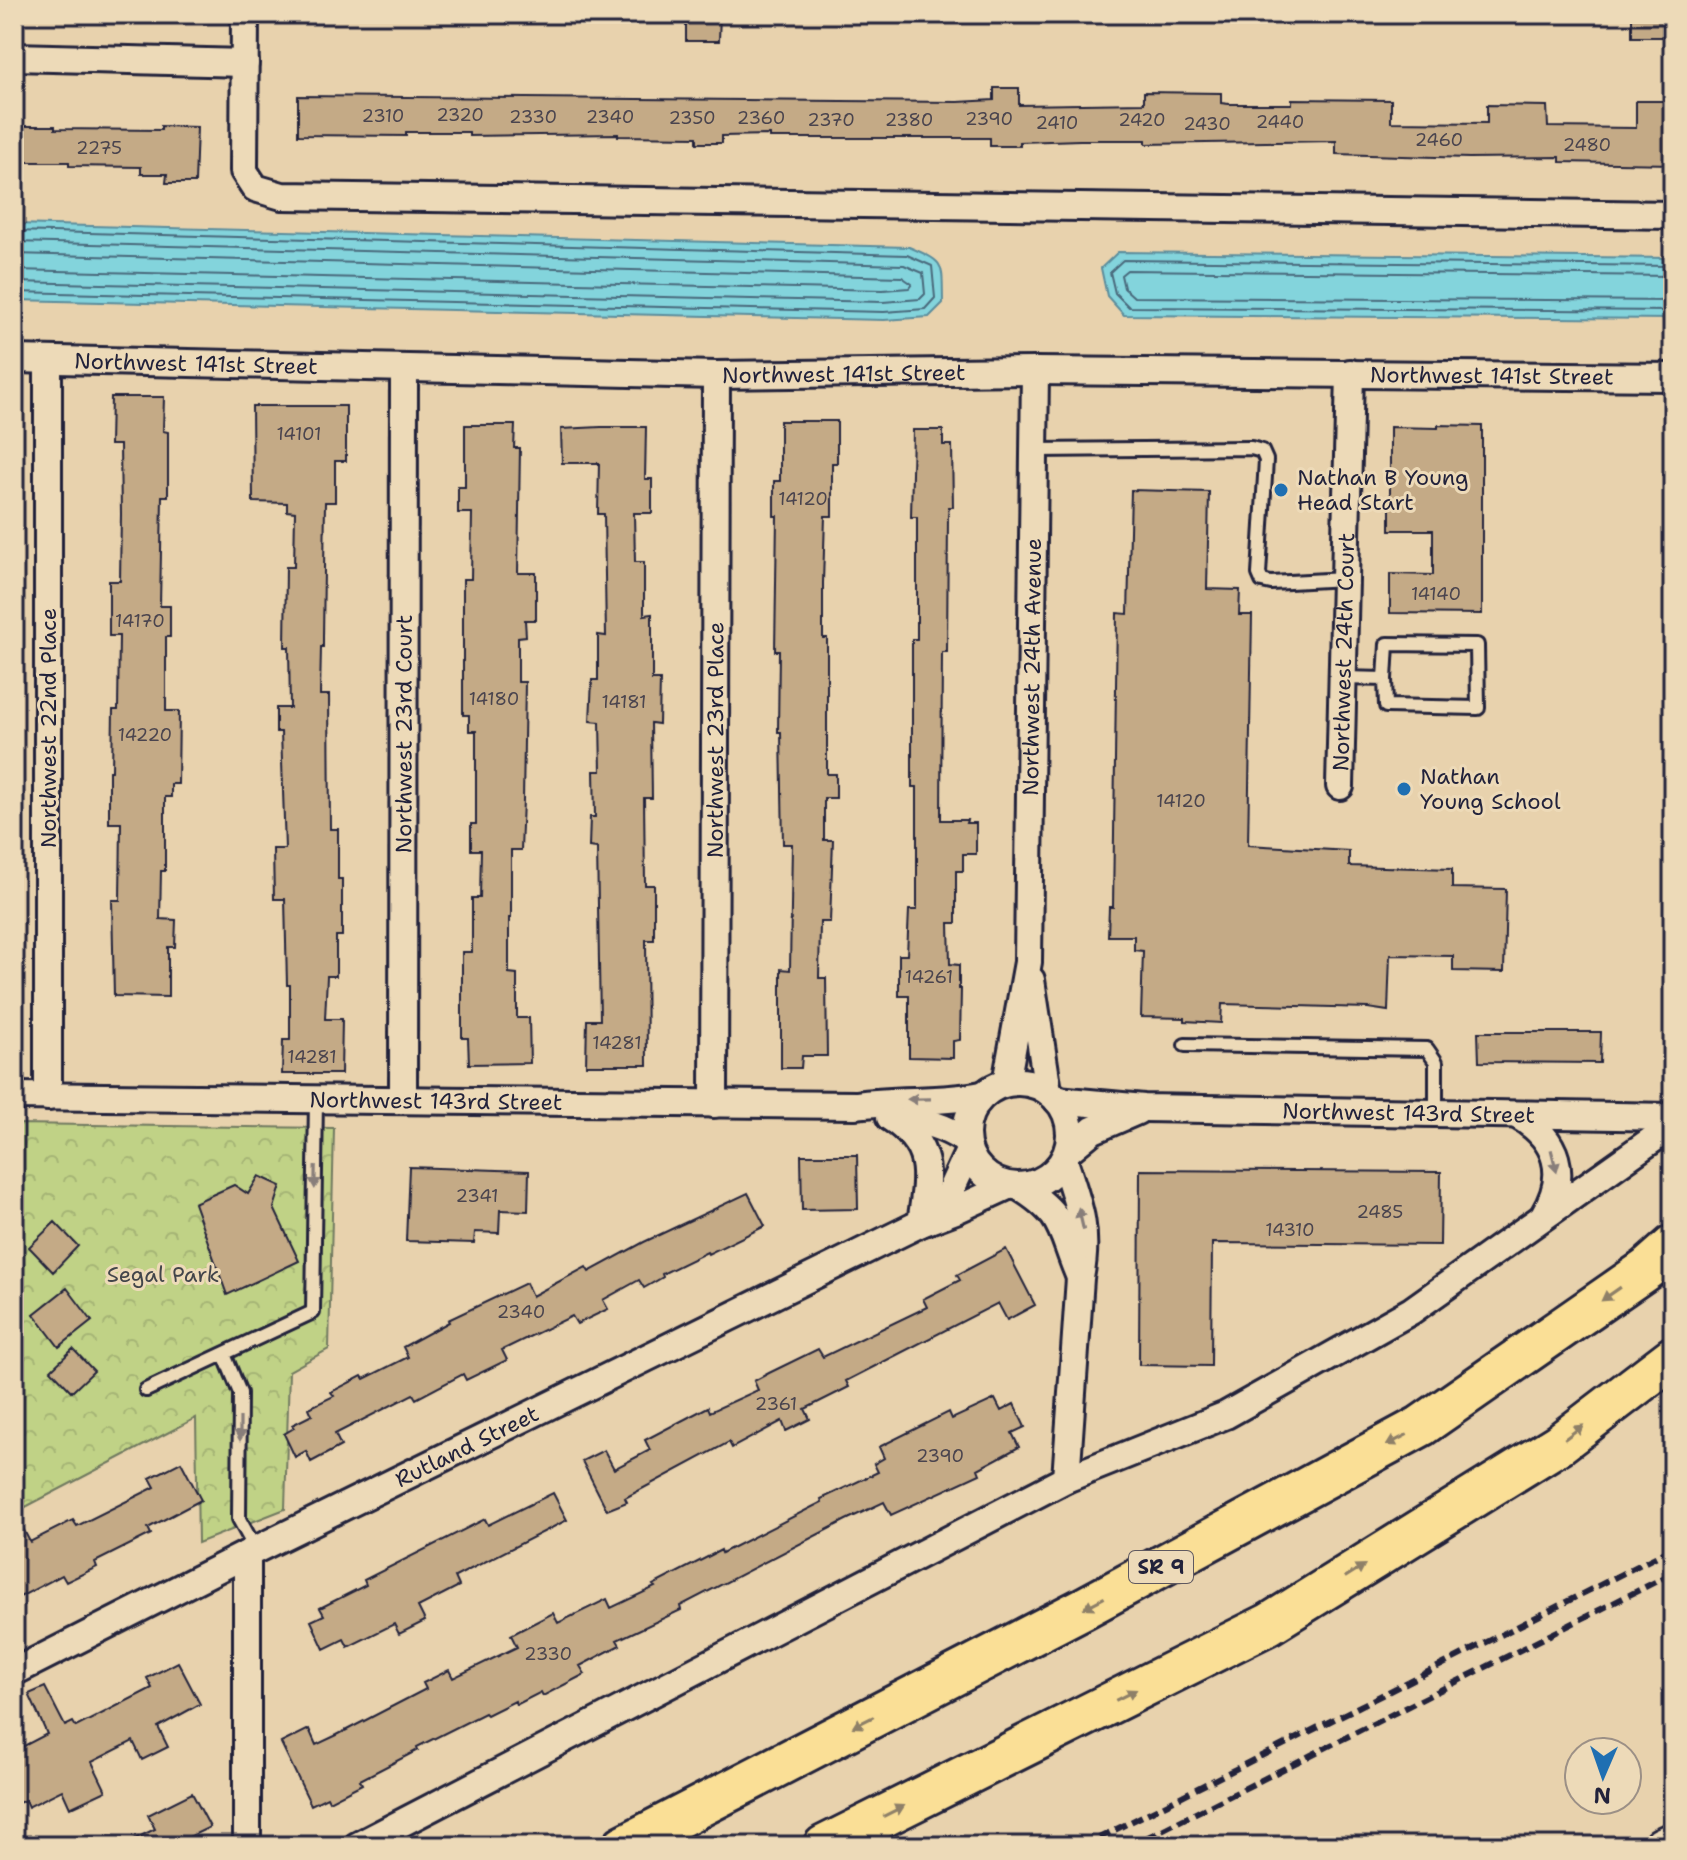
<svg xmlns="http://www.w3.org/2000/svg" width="1687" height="1860" font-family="'Shantell Sans',sans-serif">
<defs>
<pattern id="park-crowns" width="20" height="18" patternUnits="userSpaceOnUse" patternTransform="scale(2)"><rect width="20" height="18" fill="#c0d286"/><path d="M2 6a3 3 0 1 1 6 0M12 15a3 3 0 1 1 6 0" fill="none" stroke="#a5b475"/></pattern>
</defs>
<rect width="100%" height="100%" fill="#e8d2ad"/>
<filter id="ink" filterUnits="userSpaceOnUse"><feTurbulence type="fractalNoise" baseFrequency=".0125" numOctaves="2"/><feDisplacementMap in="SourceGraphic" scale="16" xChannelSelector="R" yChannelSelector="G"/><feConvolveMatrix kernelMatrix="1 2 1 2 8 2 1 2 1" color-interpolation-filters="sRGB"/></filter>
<g filter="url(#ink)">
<path fill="url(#park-crowns)" stroke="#717a60" stroke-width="2" d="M14 1124 334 1128 329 1349 289 1371 285 1509 198 1543 196 1418 14 1513Z"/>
<path fill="#83d4dc" stroke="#5c8d9c" stroke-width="2" d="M14 224 909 247C947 263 942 263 943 303L929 317 884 320 14 300Z
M1118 252 1673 258V319L1124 315 1107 296 1101 268Z"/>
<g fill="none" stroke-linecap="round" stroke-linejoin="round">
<path stroke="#49697b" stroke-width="2" d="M14 231 907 255 932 266 935 298 925 309 884 312 14 292
M14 242 904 265 923 273 925 294 920 299 883 302 14 282
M14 254 902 277 912 284 909 288 883 290 14 270
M1673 266 1123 260 1110 272 1115 293 1129 307 1673 311
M1673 276 1127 270 1121 275 1124 288 1134 297 1673 301"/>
</g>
<path fill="#c4aa86" stroke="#22223b" stroke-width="2" d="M686 14H720L719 41H686Z
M1632 14H1673V37H1632Z
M994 88H1019V105L1144 103V92L1221 93V103L1229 104H1292V99L1391 100V122L1487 123V105L1547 106 1548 127 1636 128V101H1673V164L1560 162V157L1469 158 1336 154V141L1146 144V140H1080L1020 142V146H990V138H770V135L722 136V143H697V137L618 136V134L469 136V132H406V136L298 135V96L958 102 994 100Z
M14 126H55V129L161 130V126L197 127 195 183H166L167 174H141V167L69 166V162H14Z
M111 397H164L163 431 168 432V496H162L160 606H170V637H166V711H179L178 784H171V797H165V871H161L160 919 176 920 175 947H168V997L114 996 112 900H120L121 823H109V771H112L113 710H118L119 636H109V581H120L121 514 120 445H110Z
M252 406H346V461H335V502H325L323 637V647H321L320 695H329L330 829H338V879H342V936H336V976H327L325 1019H342L341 1074H282L283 1040H290V985H287L285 899H274L273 849H285L281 732H276V708H290L289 647H285L286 567H294L295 512 287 511V503L253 502Z
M780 421H837V463H832V516H825L823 583V638H827V774H836V798H824V840H833L830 922H820L819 978H826L827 1056H802L801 1068H781V969L790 970 792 844H783L781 732H778L779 651H775L777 516H774V481H780Z
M465 425H515L514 448H520L518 573H536V620H525L526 636 518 637V682H525L523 800 521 850H511V918H509V973L517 974V1018H529L530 1063 469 1064 468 1038H462V952H472V898H480L481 850H471V824H476V731H469V715H463V579H471L472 513H458V487H465Z
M1438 425 1482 426V614L1390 613V574L1433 575V530H1390V427L1438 428Z
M601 427H646L645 479H652V513H634L635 562H644V615L652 614V680H660L659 724 651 723 652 798H644L645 885H654V940H646L647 1065H586L587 1020H600L597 848 589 847 590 817H595L594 771H601L600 722 590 721 592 680H598V635L606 636 604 514H598L599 463H562L561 429Z
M913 430H943V445H952L953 507H949L948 516 947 652H942L941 820H967L966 823H976V854H963V871H956V923H949L950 964 959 965V989H961L960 1040 953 1041V1058L909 1057V996H899V955H907L909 910H917V787H912V639H917V517H911Z
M1131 490 1209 492 1207 589 1240 590 1239 615H1252L1248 845 1349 851V866L1452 869V888L1506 889 1504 972 1453 971V956L1390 955 1388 1011 1368 1008 1222 1004 1221 1023 1185 1021V1018L1141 1017 1143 951 1134 950V936H1108L1109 907H1113L1117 613 1128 614Z
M1478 1032H1601L1600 1063 1479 1062Z
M801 1155H857L858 1209 802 1210Z
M409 1167 529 1171 528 1211 500 1210 499 1233 475 1232 474 1243 406 1241Z
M1140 1170 1441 1172 1440 1245 1212 1243 1211 1366 1139 1365Z
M259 1176 281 1186 274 1208 299 1261 227 1295 194 1203 234 1185 248 1194Z
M748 1193 765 1226 708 1254 707 1252 662 1274 663 1277 644 1288 639 1280 603 1300 608 1309 577 1324 572 1316 502 1350 507 1360 466 1380 463 1374 416 1399 413 1394 335 1434 341 1446 311 1462 306 1451 295 1457 284 1434 294 1428 292 1425 312 1415 309 1408 334 1396 331 1392 362 1376 364 1379 408 1357 403 1347 449 1322 448 1320 526 1283 532 1296 586 1267 589 1272 644 1242Z
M55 1222 78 1246 53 1272 29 1247Z
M1006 1249 1035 1305 1007 1320 998 1303 846 1381 849 1387 805 1409 810 1419 786 1431 782 1421 732 1448 729 1442 625 1498 627 1502 607 1510 582 1461 604 1450 614 1469 650 1450 645 1440 708 1407 710 1412 758 1390 754 1381 769 1373 818 1349 823 1357 927 1307 923 1299 960 1280 957 1275Z
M67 1288 92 1321 59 1347 34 1314Z
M73 1349 94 1371 72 1392 51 1370Z
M995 1399 1001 1411 1014 1404 1025 1427 1012 1433 1019 1447 978 1469 980 1474 891 1515 884 1502 846 1520 680 1606 681 1610 617 1640 620 1645 580 1666 585 1674 543 1696 541 1692 516 1705 515 1701 487 1715 485 1713 417 1747 418 1750 360 1780 362 1784 329 1801 327 1797 311 1805 281 1743 309 1729 316 1745 337 1735 426 1689 423 1683 449 1670 453 1678 517 1647 511 1635 553 1613 558 1623 607 1599 611 1608 655 1587 653 1585 721 1550 722 1553 822 1502 821 1499 878 1472 874 1464 884 1458 879 1447 949 1412 952 1419Z
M181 1462 201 1500 148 1528 151 1534 95 1562 97 1567 66 1582 62 1575 20 1597 14 1584V1511L30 1542 73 1520 77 1526 155 1487 150 1478Z
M553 1493 567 1520 455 1577 459 1586 418 1607 425 1621 399 1634 394 1624 348 1647 344 1639 324 1649 311 1621 324 1615 320 1608 366 1585 364 1580 485 1519 488 1525Z
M178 1662 200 1704 158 1727 168 1747 142 1760 133 1741 92 1762 106 1791 70 1808 62 1790 28 1807 25 1800 14 1805V1751L47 1734 29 1694 45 1687 65 1726 73 1722 76 1727 152 1688 147 1678Z
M192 1793 210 1827 187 1838 191 1846H120L155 1829 148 1815Z"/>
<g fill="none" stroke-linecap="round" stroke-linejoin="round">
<g stroke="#22223b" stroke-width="18">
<path id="lane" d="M1034 450 1251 448 1262 451 1266 460 1259 574 1262 581 1271 583 1345 579
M1343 678 1385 679 1386 706 1478 708 1477 645 1387 644 1385 679
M1185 1045 1427 1049 1436 1062V1113
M224 1354 240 1393 239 1519 256 1550
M146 1390 313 1312 316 1099"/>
</g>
<g stroke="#22223b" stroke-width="32">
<g id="street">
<path d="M245 14 244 171 255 188 282 196 1673 215"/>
<path d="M14 57 245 63"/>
<path id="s1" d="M14 359 716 375 1035 371 1673 377"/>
<path d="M48 360V1097"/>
<path id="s2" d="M1340 786 1350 373"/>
<path d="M1031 980 1048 1091"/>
<circle cx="1018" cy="1134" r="52"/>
<path id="s3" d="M1006 1083 1028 962 1035 371"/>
<path id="s4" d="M14 1096 856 1105C898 1099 941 1103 982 1095"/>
<path id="s5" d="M403 1100 404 369"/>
<path id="s6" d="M1057 1100 1144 1108 1673 1117"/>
<path id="s7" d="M714 1104 716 375"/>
<path d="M1517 1115C1558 1139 1569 1174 1544 1215"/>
<path d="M890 1117C923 1123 935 1121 965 1140"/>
<path d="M891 1118C935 1147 928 1176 921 1223"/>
<path d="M1070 1149 1093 1130 1137 1111"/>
<path d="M1064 1161C1079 1205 1089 1231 1080 1278L1066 1479"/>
<path d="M1018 1186C1066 1216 1059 1227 1079 1275"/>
<path d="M926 1217 949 1194 968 1153"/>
<path d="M247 1554V1846"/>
<path id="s8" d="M14 1672 247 1554 921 1223 958 1209 1008 1186"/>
<path d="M357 1846 1066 1479 1226 1415 1411 1311 1673 1125"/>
</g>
</g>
<g stroke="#22223b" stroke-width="42">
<path id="secondary" d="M1662 1846 1673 1841"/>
</g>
<g stroke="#22223b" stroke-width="46">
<path id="primary" d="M623 1846 1084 1608 1421 1426 1647 1269 1673 1246
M824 1846 1269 1624 1559 1444 1673 1357"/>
</g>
<use href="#lane" stroke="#eddab8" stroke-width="12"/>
<use href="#street" stroke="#eddab8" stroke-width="26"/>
<use href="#secondary" stroke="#eddab8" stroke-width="36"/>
<use href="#primary" stroke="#fadf96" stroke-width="40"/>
<path stroke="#22223b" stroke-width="6" stroke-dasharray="12 6" stroke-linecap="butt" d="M1083 1846 1673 1548
M1130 1846 1673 1573"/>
</g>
<defs><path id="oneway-solid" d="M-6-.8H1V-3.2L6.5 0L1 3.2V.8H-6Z" transform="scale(2)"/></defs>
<g fill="#887e7a">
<use href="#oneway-solid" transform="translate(919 1099) rotate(179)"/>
<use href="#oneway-solid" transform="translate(1554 1161) rotate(76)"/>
<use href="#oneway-solid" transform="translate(315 1177) rotate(91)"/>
<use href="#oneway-solid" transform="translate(1081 1219) rotate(-103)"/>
<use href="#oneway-solid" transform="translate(240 1429) rotate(90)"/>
</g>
<g fill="#8e8068">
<use href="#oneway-solid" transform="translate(1611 1294) rotate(145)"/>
<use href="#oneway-solid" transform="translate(1574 1432) rotate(-37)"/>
<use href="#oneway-solid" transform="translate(1397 1440) rotate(152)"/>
<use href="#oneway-solid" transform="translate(1355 1571) rotate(-32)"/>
<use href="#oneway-solid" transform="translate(1094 1603) rotate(152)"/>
<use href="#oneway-solid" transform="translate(1126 1695) rotate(-27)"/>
<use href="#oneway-solid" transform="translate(863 1722) rotate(153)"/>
<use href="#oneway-solid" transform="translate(894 1811) rotate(-27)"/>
</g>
</g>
<g fill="#1f6fb2" stroke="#eddab8" stroke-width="3">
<circle cx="1281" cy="490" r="8"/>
<circle cx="1404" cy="789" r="8"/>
</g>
<g text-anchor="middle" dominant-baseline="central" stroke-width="6" stroke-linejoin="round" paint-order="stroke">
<g font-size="18" fill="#4a444e">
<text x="460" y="115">2320</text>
<text x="383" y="116">2310</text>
<text x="533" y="117">2330</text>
<text x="610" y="117">2340</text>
<text x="692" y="118">2350</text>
<text x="761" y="118">2360</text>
<text x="989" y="119">2390</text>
<text x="831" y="120">2370</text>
<text x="909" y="120">2380</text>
<text x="1142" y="120">2420</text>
<text x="1280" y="122">2440</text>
<text x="1057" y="123">2410</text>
<text x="1207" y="124">2430</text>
<text x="1439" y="140">2460</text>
<text x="1587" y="145">2480</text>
<text x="99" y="148">2275</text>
<text x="299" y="434">14101</text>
<text x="803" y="499">14120</text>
<text x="1436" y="594">14140</text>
<text x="140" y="621">14170</text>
<text x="494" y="699">14180</text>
<text x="624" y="702">14181</text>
<text x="145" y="735">14220</text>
<text x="1181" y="801">14120</text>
<text x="929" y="977">14261</text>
<text x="617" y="1043">14281</text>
<text x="312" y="1057">14281</text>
<text x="477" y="1196">2341</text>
<text x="1380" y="1212">2485</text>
<text x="1290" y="1230">14310</text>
<text x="521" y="1312">2340</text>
<text x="776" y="1404">2361</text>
<text x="940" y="1456">2390</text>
<text x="548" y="1654">2330</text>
</g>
<rect fill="#eddab8" stroke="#5f5960" stroke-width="2" x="1129" y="1551" width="64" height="32" rx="6"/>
<g font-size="20" font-weight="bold" fill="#22223b">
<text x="1161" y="1567">SR 9</text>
</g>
<g font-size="22" fill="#22223b" stroke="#eddab8">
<text stroke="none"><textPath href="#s1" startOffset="182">Northwest 141st Street</textPath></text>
<text stroke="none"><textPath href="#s1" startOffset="830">Northwest 141st Street</textPath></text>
<text stroke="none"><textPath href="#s1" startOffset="1478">Northwest 141st Street</textPath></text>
<text stroke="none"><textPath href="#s2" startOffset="134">Northwest 24th Court</textPath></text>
<text stroke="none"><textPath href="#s3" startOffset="418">Northwest 24th Avenue</textPath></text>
<text transform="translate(48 728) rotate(-90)">Northwest 22nd Place</text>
<text stroke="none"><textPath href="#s5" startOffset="366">Northwest 23rd Court</textPath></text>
<text stroke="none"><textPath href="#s7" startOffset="364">Northwest 23rd Place</textPath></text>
<text stroke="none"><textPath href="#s4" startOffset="422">Northwest 143rd Street</textPath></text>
<text stroke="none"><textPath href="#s6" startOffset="352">Northwest 143rd Street</textPath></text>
<text stroke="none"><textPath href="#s8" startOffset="506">Rutland Street</textPath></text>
</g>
<g font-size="22" fill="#22223b" stroke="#eddab8" text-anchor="start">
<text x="1297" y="477">Nathan B Young<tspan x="1297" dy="25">Head Start</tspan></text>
<text x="1420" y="776">Nathan<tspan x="1420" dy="25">Young School</tspan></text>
</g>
<g font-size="22" fill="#42454a" stroke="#eddab8">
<text x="163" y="1274">Segal Park</text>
</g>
</g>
<rect width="1687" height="1860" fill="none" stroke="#eddab8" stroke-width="48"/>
<rect x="24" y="24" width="1639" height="1812" fill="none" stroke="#22223b" stroke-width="3" filter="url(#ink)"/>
<g transform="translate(1603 1776) rotate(182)"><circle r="38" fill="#eddab8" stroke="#9c9086" stroke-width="2"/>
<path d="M0-6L14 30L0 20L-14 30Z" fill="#1f6fb2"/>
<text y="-12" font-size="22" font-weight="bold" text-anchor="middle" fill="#22223b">N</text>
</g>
</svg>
